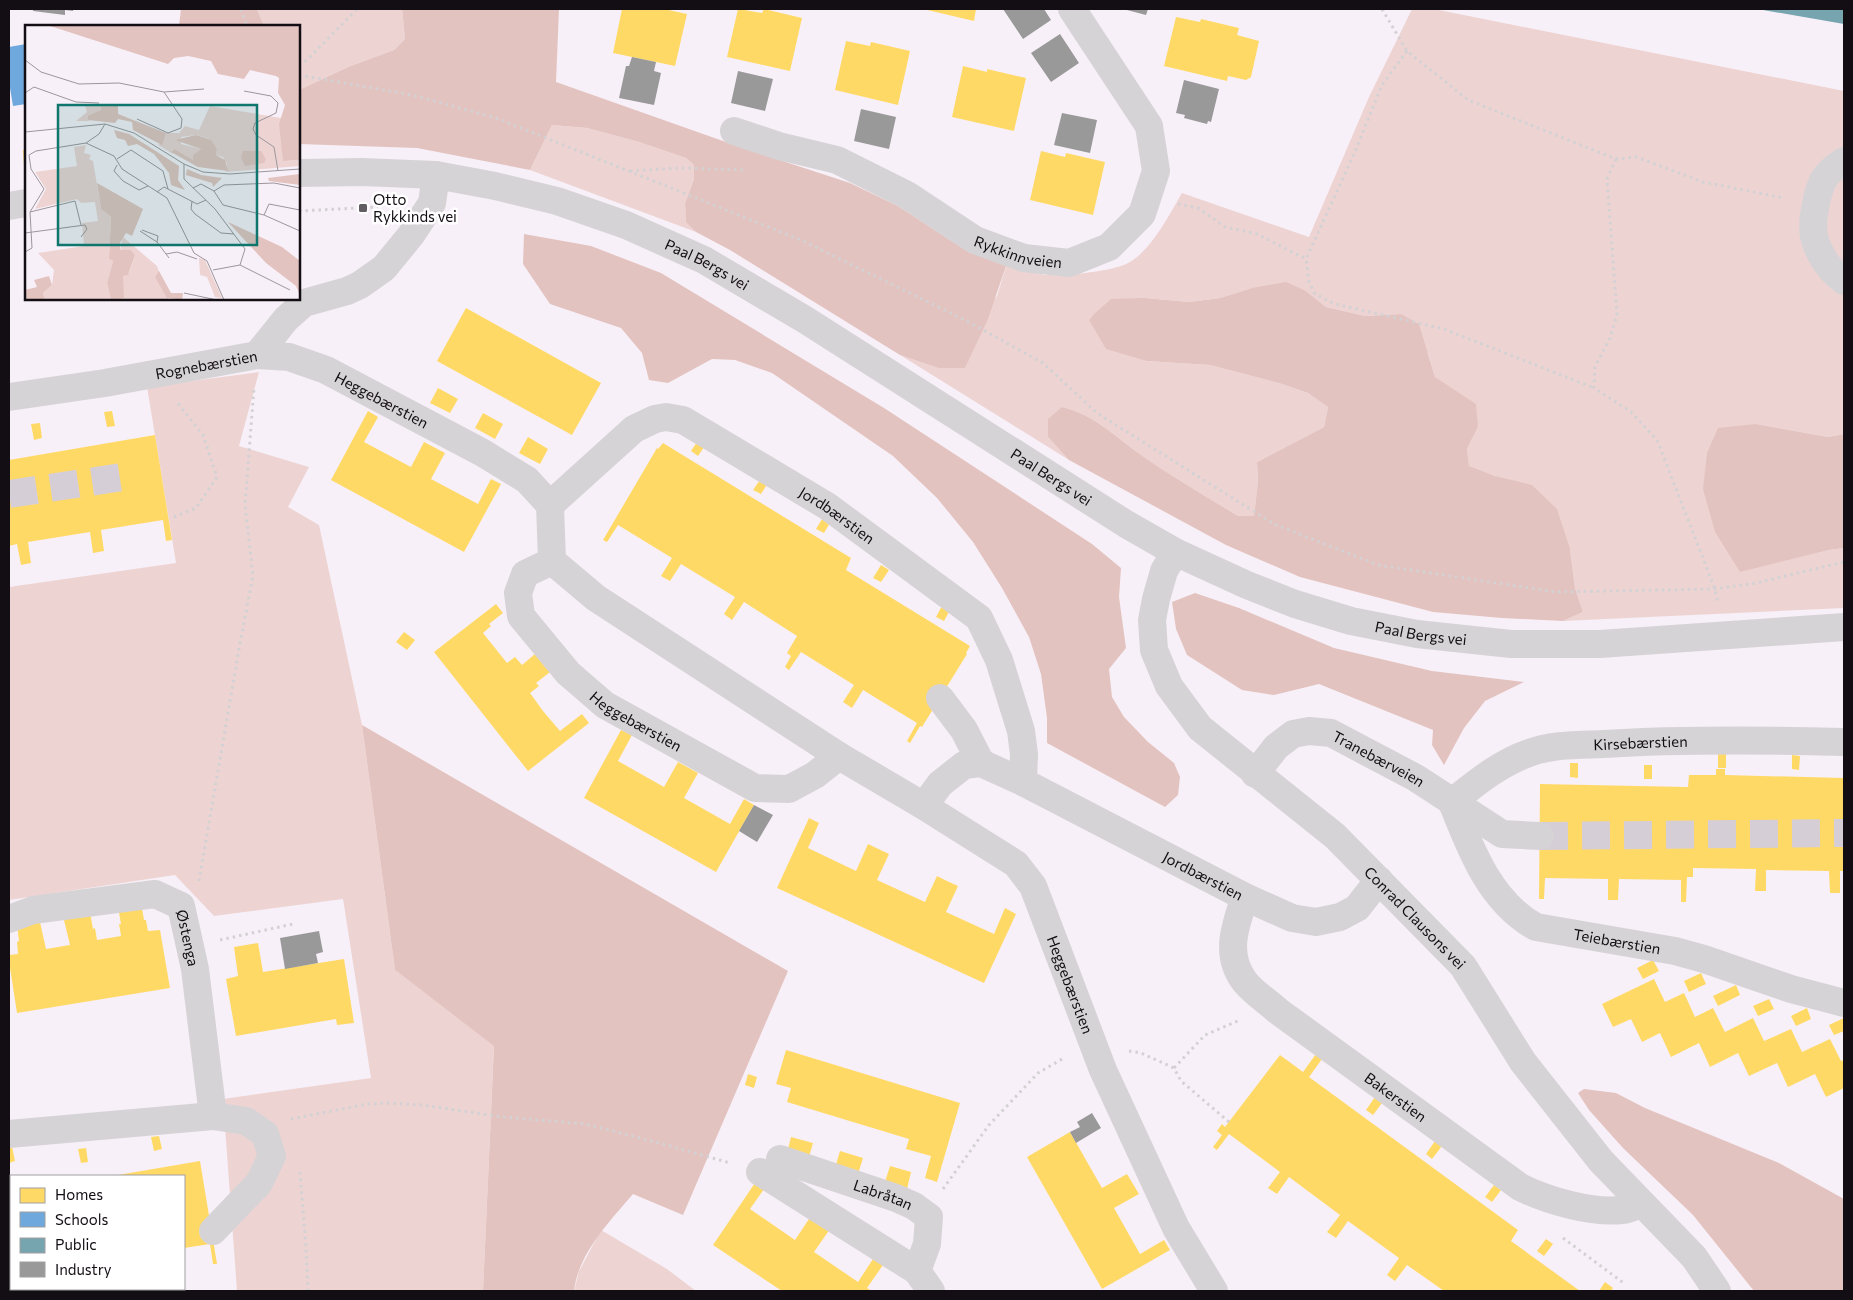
<svg xmlns="http://www.w3.org/2000/svg" width="1853" height="1300" font-family="Commissioner,sans-serif">
<rect width="100%" height="100%" fill="#f8f0f8"/>
<path fill="#edd4d3" d="M257 9H402L405 39 394 50 348 67 299 90V26H264Z
M1412 9H1434L1844 91V434L1828 437 1756 424 1740 571 1829 550 1844 548V608L1563 621 1583 612 1575 588 1570 549 1495 476 1469 467 1467 449 1478 427 1448 387 1435 377 1428 353 1401 314 1365 316 1326 307 1306 291 1252 288 1220 298 1189 302 1145 298 1147 361 1210 365 1282 384 1308 393 1328 407 1324 427 1257 462 1258 481 1254 516H1238C1204 495 1169 475 1137 452 1112 434 1093 414 1062 407L1048 437 1069 460 900 355 938 368 997 296 1007 263C1018 267 1029 272 1040 274 1056 278 1115 271 1128 263 1151 251 1169 215 1182 193L1309 237 1369 97Z
M552 125 587 128 639 142 686 158 694 165V179L685 203 686 221 696 232 530 170Z
M259 372 239 446 309 467 288 507 319 525 362 725 395 970 494 1045 483 1291H237L223 1099 371 1078 343 899 214 916 175 875 9 900V587L176 563 147 387Z
M601 1230 667 1269 696 1291H574L579 1271Z"/>
<path fill="#e3c3bf" d="M181 9H257L264 26H179Z
M402 9H559L556 82 740 147 850 183 898 206 953 242 1007 263 988 319 965 368H938L900 355 730 250 696 232 686 222 685 203 694 179V165L686 158 639 142 587 128 552 125 530 170 417 148 299 144V90L348 67 394 50 405 39Z
M524 234 591 246 661 273 884 408 1092 544 1121 568 1119 597 1126 648 1109 669 1112 697 1124 717 1148 742 1174 763 1180 777 1178 795 1165 807 1047 743V718L1041 674 1029 637 1002 588 973 542 937 498 893 456 772 373 735 360 712 359 668 383 649 380 642 353 621 328 550 304 523 264Z
M1286 282 1306 291 1326 307 1365 316 1401 314 1419 324 1435 377 1476 404 1478 427 1467 449 1469 466 1495 476 1532 485 1557 509 1570 549 1575 588 1583 612 1563 621 1502 618 1433 612 1300 577 1226 545 1069 460 1048 437V419L1062 407C1093 414 1112 434 1137 452 1169 475 1204 495 1238 516H1254L1258 481 1257 462 1324 427 1328 407 1308 393 1282 384 1210 365 1147 361 1106 349 1089 320 1094 314 1111 299 1145 298 1189 302 1220 298 1252 288Z
M1756 424 1828 437 1844 434V548L1829 550 1740 572 1715 532 1703 489 1707 453 1718 428Z
M1195 593 1239 608 1334 648 1432 671 1524 682 1485 701 1464 728 1444 765 1432 745 1433 730 1319 684 1274 695 1242 690 1187 655 1176 629 1172 602Z
M362 725 788 971 683 1215 633 1194C610 1221 578 1254 574 1291H483L494 1046 395 970Z
M1584 1089 1616 1093 1645 1108 1779 1163 1844 1199V1291H1754L1693 1215 1623 1148 1589 1110 1578 1093Z"/>
<path fill="#ffd966" d="M622 9H664L687 14 675 66 613 53Z
M738 9 762 13 764 9 802 18 790 71 727 57Z
M923 9H976L974 21Z
M1176 17 1200 22 1201 19 1239 28 1237 35 1259 41 1251 77 1246 80 1228 76 1227 81 1164 66Z
M846 41 870 46 871 42 910 51 898 105 835 90Z
M963 66 987 72V69L1026 78 1014 131 952 117Z
M23 150H26V165L24 166Z
M1041 151 1065 157 1066 153 1105 162 1093 215 1030 200Z
M466 308 601 383 572 435 437 361Z
M438 388 458 399 450 413 430 403Z
M112 411 115 426 107 427 104 412Z
M368 411 378 417 364 442 411 467 424 442 445 453 431 479 478 504 491 479 501 484 464 552 331 480Z
M483 413 503 424 495 439 475 428Z
M40 423 42 438 34 440 31 424Z
M155 435 172 540 166 541 163 520 101 530 104 551 93 553 90 532 28 542 31 563 21 565 17 544 9 546V460Z
M528 437 548 449 540 464 519 453Z
M699 439 706 444 698 456 691 451Z
M663 443 851 558 846 570 970 646 966 653 967 654 922 727 920 726 910 743 907 741 917 723 863 690 852 708 843 702 854 685 801 652 789 670 785 667 791 656 787 653 797 636 744 602 732 620 724 614 735 597 681 564 670 581 661 576 672 558 618 525 607 542 603 540 657 448 658 449Z
M762 477 769 481 761 494 753 490Z
M824 516 831 521 824 533 816 529Z
M881 565 889 570 881 582 873 578Z
M496 604 503 613 489 624 491 626 483 633 507 663 515 657 522 665 535 654 550 672 536 683 539 686 530 693 543 711 560 731 582 714 589 723 528 771 434 652Z
M943 604 951 608 944 621 936 617Z
M404 632 415 640 407 650 396 642Z
M621 730 632 735 618 761 664 787 678 762 698 773 684 798 730 824 744 799 754 805 716 872 584 798Z
M1718 754H1726V768H1718Z
M1792 755 1800 756 1799 770 1792 769Z
M1570 763H1578V778L1570 777Z
M1644 765H1652V779H1644Z
M1716 769H1725V775L1844 778V871H1840V893H1830L1829 871 1766 870V891H1755L1756 869 1693 868V877H1687L1686 902H1681V880L1619 879 1618 900H1608V879L1545 878 1544 899H1539L1540 784 1688 787 1689 775H1716Z
M809 818 819 823 808 848 856 871 868 844 889 854 877 880 925 902 937 876 947 881 958 886 946 912 994 934 1005 908 1016 914 984 983 777 888Z
M141 903 144 920H146L148 931 160 930 170 988 17 1013 9 961V955L18 954 17 942 19 941 17 925 40 922 46 949 70 945 63 916 90 912 93 929 95 928 97 940 121 936 119 924H121L118 907Z
M258 943 263 972 344 959 354 1023 337 1025 336 1019 236 1036 226 979 238 976 234 947Z
M1653 960 1659 971 1643 979 1637 968Z
M1701 973 1706 984 1689 992 1684 981Z
M1654 979 1665 1002 1684 993 1695 1017 1713 1008 1725 1032 1753 1018 1764 1041 1791 1029 1802 1052 1830 1039 1841 1061 1844 1060V1088L1826 1097 1815 1074 1788 1087 1777 1063 1749 1076 1738 1053 1710 1067 1699 1043 1671 1057 1660 1033 1642 1042 1631 1019 1613 1027 1602 1004Z
M1736 985 1740 995 1718 1006 1713 996Z
M1769 999 1774 1009 1758 1016 1753 1006Z
M1807 1008 1811 1019 1796 1026 1791 1016Z
M1844 1018V1031L1834 1035 1829 1025Z
M786 1050 960 1103 937 1182 925 1178 931 1156 906 1149 909 1139 787 1102 791 1088 776 1084Z
M1316 1054 1322 1059 1309 1077 1518 1230 1511 1241 1580 1291H1444L1407 1265 1395 1281 1387 1275 1399 1258 1348 1221 1336 1238 1327 1232 1340 1215 1289 1177 1277 1194 1268 1188 1280 1172 1229 1134 1217 1150 1213 1147 1222 1135 1217 1131 1222 1124 1225 1127 1280 1055 1303 1072Z
M748 1074 757 1077 754 1088 745 1085Z
M1375 1097 1382 1103 1373 1115 1366 1110Z
M1070 1132 1102 1188 1127 1174 1139 1194 1114 1208 1140 1254 1164 1240 1170 1250 1102 1289 1027 1157Z
M159 1136 162 1149 154 1151 151 1137Z
M791 1137 813 1143 808 1160 787 1153Z
M1435 1141 1442 1146 1432 1159 1426 1154Z
M12 1147 15 1161 9 1163V1148Z
M86 1148 88 1162 81 1163 78 1149Z
M840 1151 863 1158 858 1174 835 1168Z
M200 1161 217 1264H213L210 1244 184 1248V1176H112Z
M890 1166 911 1172 907 1189 885 1182Z
M9 1180H11V1265H9Z
M757 1180 766 1186 750 1209 795 1240 811 1216 830 1229 814 1252 858 1282 873 1259 883 1265 867 1288 872 1291H782L713 1245Z
M1494 1185 1501 1190 1492 1202 1485 1197Z
M1546 1239 1553 1244 1544 1256 1537 1251Z
M1605 1282 1613 1288 1611 1291H1599Z"/>
<path fill="#6fa8dc" d="M26 44V104L13 106 10 88H9V47Z"/>
<path fill="#76a5af" d="M1763 9H1844V24L1763 10Z"/>
<path fill="#999" d="M33 9H73V11L65 10V15L33 11Z
M1003 9H1044L1051 20 1023 39Z
M1123 9H1148L1146 15Z
M1060 34 1079 63 1051 82 1031 53Z
M632 57 656 62 654 71 661 73 654 105 619 98 626 66H629Z
M738 71 773 79 765 111 731 103Z
M1184 80 1219 89 1211 122 1208 121 1207 124 1184 118 1185 115 1176 113Z
M861 109 896 117 889 149 854 141Z
M1062 113 1097 120 1090 153 1054 145Z
M754 805 773 815 757 842 739 831Z
M319 931 323 952 316 954 318 963 285 969 280 938Z
M1092 1113 1101 1128 1076 1143 1070 1132 1080 1127 1077 1122Z"/>
<g fill="none" stroke-linecap="round" stroke-linejoin="round">
<path stroke="#d6ced6" stroke-width="28" stroke-dasharray="28 14" stroke-linecap="butt" d="M9 494 129 476
M1540 836 1844 833"/>
<path stroke="#d3d1d3" stroke-width="3" stroke-dasharray="2.5 4" stroke-linecap="butt" d="M241 9 247 26
M1382 9 1407 51 1468 100 1616 159 1636 157 1703 182 1784 198
M1407 51 1382 85 1354 154 1306 259 1309 282 1315 294 1335 304 1444 329 1594 388
M299 65 307 60 357 9
M299 75 412 95 496 118 801 240 963 319 1043 363 1097 413 1274 524 1378 565 1556 592 1715 589 1756 583 1844 562
M1616 159 1607 179 1617 315 1610 338 1595 367 1594 388 1630 411 1657 440 1715 589 1718 604
M630 171 679 168 746 170
M1178 204 1198 208 1225 227 1257 234 1306 259
M299 211 378 207
M174 517 196 508 217 477 203 435 176 401
M199 881 239 649 253 576 245 505 254 388
M220 940 293 924
M1129 1051 1141 1053 1174 1068
M291 1119 368 1104 387 1103 422 1105 503 1117 586 1124 674 1147 730 1163
M1229 1122 1181 1081 1174 1068 1205 1035 1240 1020
M300 1172 306 1248 308 1291
M943 1189 989 1125 1038 1073 1064 1058
M1563 1238 1625 1284"/>
<g stroke="#d6d3d6" stroke-width="28">
<path id="s1" d="M734 131 779 146 837 160 907 195 975 240 1024 258 1069 263 1109 247 1142 214 1156 171 1149 126 1072 9"/>
<path d="M1844 161C1836 166 1829 171 1824 179 1817 191 1811 223 1814 236 1818 254 1830 271 1844 281"/>
<path id="s2" d="M299 173 362 172 436 175 495 186 557 201 626 225 704 260 804 319 1126 524 1175 552 1247 585 1295 604 1351 621 1417 634 1511 644H1600L1844 627"/>
<path d="M9 206 26 203"/>
<path d="M257 355 286 319 304 303 347 291 360 285 384 268 411 235 432 203 436 175"/>
<path id="s3" d="M9 397 105 383 257 355 289 357 326 370 483 453 527 480 550 505 552 561 596 598 839 756 924 806 1016 864 1033 886 1103 1070 1176 1228 1214 1291"/>
<path id="s4" d="M550 505 634 429 655 419 666 417 683 420 827 506 979 618 999 660 1021 731 1024 754 1023 782"/>
<path id="s5" d="M1175 552 1164 571 1156 599 1152 620 1154 650 1169 686 1200 728 1335 836 1463 966 1523 1062 1601 1161 1694 1257 1717 1291"/>
<path id="s6" d="M552 561 525 574 518 593 521 616 568 673 605 705 755 788 789 789 815 775 839 756"/>
<path d="M940 698 964 730 981 763"/>
<path id="s7" d="M1255 774 1276 747 1293 734 1309 731 1331 733 1416 778 1502 834 1540 836"/>
<path id="s8" d="M1452 802C1470 848 1490 902 1536 927L1675 951 1704 959 1791 989 1844 1003"/>
<path id="s9" d="M1452 802C1476 783 1500 763 1529 753 1552 744 1580 745 1604 744 1684 739 1764 740 1844 742"/>
<path id="s10" d="M924 806 940 784 964 765 981 763 1023 782 1245 897 1292 918 1316 922 1340 917 1357 908 1379 880"/>
<path id="s11" d="M1245 897C1235 926 1224 955 1245 982 1254 993 1268 1002 1278 1011L1520 1187C1548 1201 1591 1213 1622 1210 1628 1210 1635 1206 1640 1204"/>
<path id="s12" d="M9 919 33 910 155 894 181 906 195 969 213 1116"/>
<path d="M9 1134 213 1116 246 1121 265 1134 272 1156 259 1183 213 1231"/>
<path id="s13" d="M780 1159 896 1198 914 1206 929 1217 927 1244 917 1271"/>
<path d="M760 1172 917 1271 931 1291"/>
</g>
</g>
<rect fill="#635d63" stroke="#fff" stroke-width="2" x="358" y="203" width="10" height="10" rx="2.5"/>
<g text-anchor="middle" dominant-baseline="central" stroke-width="5" stroke-linejoin="round" paint-order="stroke">
<g font-size="15" fill="#130e13" stroke="#fff" text-anchor="start">
<text x="373" y="199">Otto<tspan x="373" dy="17">Rykkinds vei</tspan></text>
</g>
<g font-size="15" fill="#130e13" stroke="#fff">
<text stroke="none"><textPath href="#s1" startOffset="312">Rykkinnveien</textPath></text>
<text stroke="none"><textPath href="#s2" startOffset="424">Paal Bergs vei</textPath></text>
<text stroke="none"><textPath href="#s3" startOffset="200">Rognebærstien</textPath></text>
<text stroke="none"><textPath href="#s3" startOffset="386">Heggebærstien</textPath></text>
<text stroke="none"><textPath href="#s2" startOffset="829">Paal Bergs vei</textPath></text>
<text stroke="none"><textPath href="#s4" startOffset="346">Jordbærstien</textPath></text>
<text stroke="none"><textPath href="#s2" startOffset="1234">Paal Bergs vei</textPath></text>
<text stroke="none"><textPath href="#s6" startOffset="231">Heggebærstien</textPath></text>
<text stroke="none"><textPath href="#s9" startOffset="204">Kirsebærstien</textPath></text>
<text stroke="none"><textPath href="#s7" startOffset="148">Tranebærveien</textPath></text>
<text stroke="none"><textPath href="#s10" startOffset="324">Jordbærstien</textPath></text>
<text stroke="none"><textPath href="#s5" startOffset="481">Conrad Clausons vei</textPath></text>
<text stroke="none"><textPath href="#s12" startOffset="210">Østenga</textPath></text>
<text stroke="none"><textPath href="#s8" startOffset="236">Teiebærstien</textPath></text>
<text stroke="none"><textPath href="#s3" startOffset="1330">Heggebærstien</textPath></text>
<text stroke="none"><textPath href="#s11" startOffset="279">Bakerstien</textPath></text>
<text stroke="none"><textPath href="#s13" startOffset="109">Labråtan</textPath></text>
</g>
</g>
<g transform="translate(25 25)">
<rect width="275" height="275" fill="#f8f0f8"/>
<path d="M60 80H76L77 84 63 95 66 96H51L62 87ZM185 81 256 93 258 136 275 135V141L201 147 202 139 198 132 191 130 192 124 184 114 171 110 156 112V119L176 124 168 130V135L147 124 148 129 130 118 134 120 141 108H154L160 101 174 105ZM61 120 59 128 66 130 64 134 68 136 76 184 86 192 84 234 88 236 82 258 86 275H20L18 268 27 260 29 245 13 228 59 221 57 198 73 196 70 177 56 178 52 174 10 184 21 164 10 147 52 141 49 122ZM98 212 132 241 144 275H98V251L104 248 110 230 106 225H95ZM174 233 180 235 197 273 190 272 182 252 175 250Z" fill="#edd4d3"/>
<path d="M22 0H275V135L258 136 254 99 260 80 253 68 254 53 251 51 225 45 219 54 193 49 186 36 163 31 149 33 143 39ZM76 80H93V89L141 108 137 120 108 105 107 97 93 94 90 98 63 95V91L76 85ZM89 105 104 109 154 141 153 155 160 165 146 160 144 148 129 129 112 119 103 121 100 115 92 113ZM171 110 186 115 192 124 191 130 200 135 203 146 173 142 146 127 149 124 168 135V130L176 124 150 115ZM218 126H236L241 134 239 138 220 141 216 133ZM162 144 176 150 197 153 188 162 187 158 161 150ZM275 149V160L244 156 243 153ZM72 158 118 184 107 211 101 208 95 218V225H106L110 230 103 250 98 251 99 273 93 275H86L82 258 88 236 84 234 86 192 76 184ZM203 197 257 222 275 236V270L271 261 241 238ZM134 246 146 268H158L157 275 142 273 130 252ZM24 251 27 260 18 268 20 275H0V265L12 262 9 255Z" fill="#e3c3bf"/>
<path fill="none" stroke="#9c969c" stroke-width="1" d="M0 35 16 47 54 59 94 58 139 67 179 64M219 66 246 71 253 78 251 88 230 98 228 104 231 110 249 122 253 146M0 68 9 62 51 77 74 78M112 94 143 108 156 103 157 94 139 67M0 107 80 99 109 108 159 139 178 147 205 149 275 144M61 118 89 131 97 144 142 173 169 228 182 236 199 275M92 134 106 125 138 146 143 164M159 139V154L190 184 220 224 215 240 188 245M92 140 89 146 98 156 114 165 123 161M168 163 176 159 189 166M189 166 198 180 239 190 275 206M189 166 199 160 249 158 275 163M132 167 139 162 172 179 181 175M167 176 166 184 170 189 196 208 209 209M5 187 50 176 56 200M239 190 244 179 275 185M117 205 133 211 132 217M115 206 132 217 144 233M0 208 60 200 62 204 56 212M0 227 7 223 5 187 19 164 6 144 4 130 11 126 61 118 74 109 80 99M141 229 152 227 172 234M215 240 265 265M159 268 192 275M202 275H223"/>
<path fill="#0f766e" fill-opacity="0.15" stroke="#0f766e" stroke-width="2.5" d="M33 80H232V220H33Z"/>
<rect width="275" height="275" fill="none" stroke="#130e13" stroke-width="2.5"/>
</g>
<rect width="1853" height="1300" fill="none" stroke="#130e13" stroke-width="20"/>
<rect x="10" y="1175" width="175" height="115" fill="#ffffff" stroke="#a19fa1"/>
<rect x="20" y="1188" width="25" height="15" fill="#ffd966" stroke="#a19fa1"/>
<text x="55" y="1200" font-size="15" fill="#130e13">Homes</text>
<rect x="20" y="1212" width="25" height="15" fill="#6fa8dc" stroke="#a19fa1"/>
<text x="55" y="1225" font-size="15" fill="#130e13">Schools</text>
<rect x="20" y="1238" width="25" height="15" fill="#76a5af" stroke="#a19fa1"/>
<text x="55" y="1250" font-size="15" fill="#130e13">Public</text>
<rect x="20" y="1262" width="25" height="15" fill="#999999" stroke="#a19fa1"/>
<text x="55" y="1275" font-size="15" fill="#130e13">Industry</text>
</svg>
